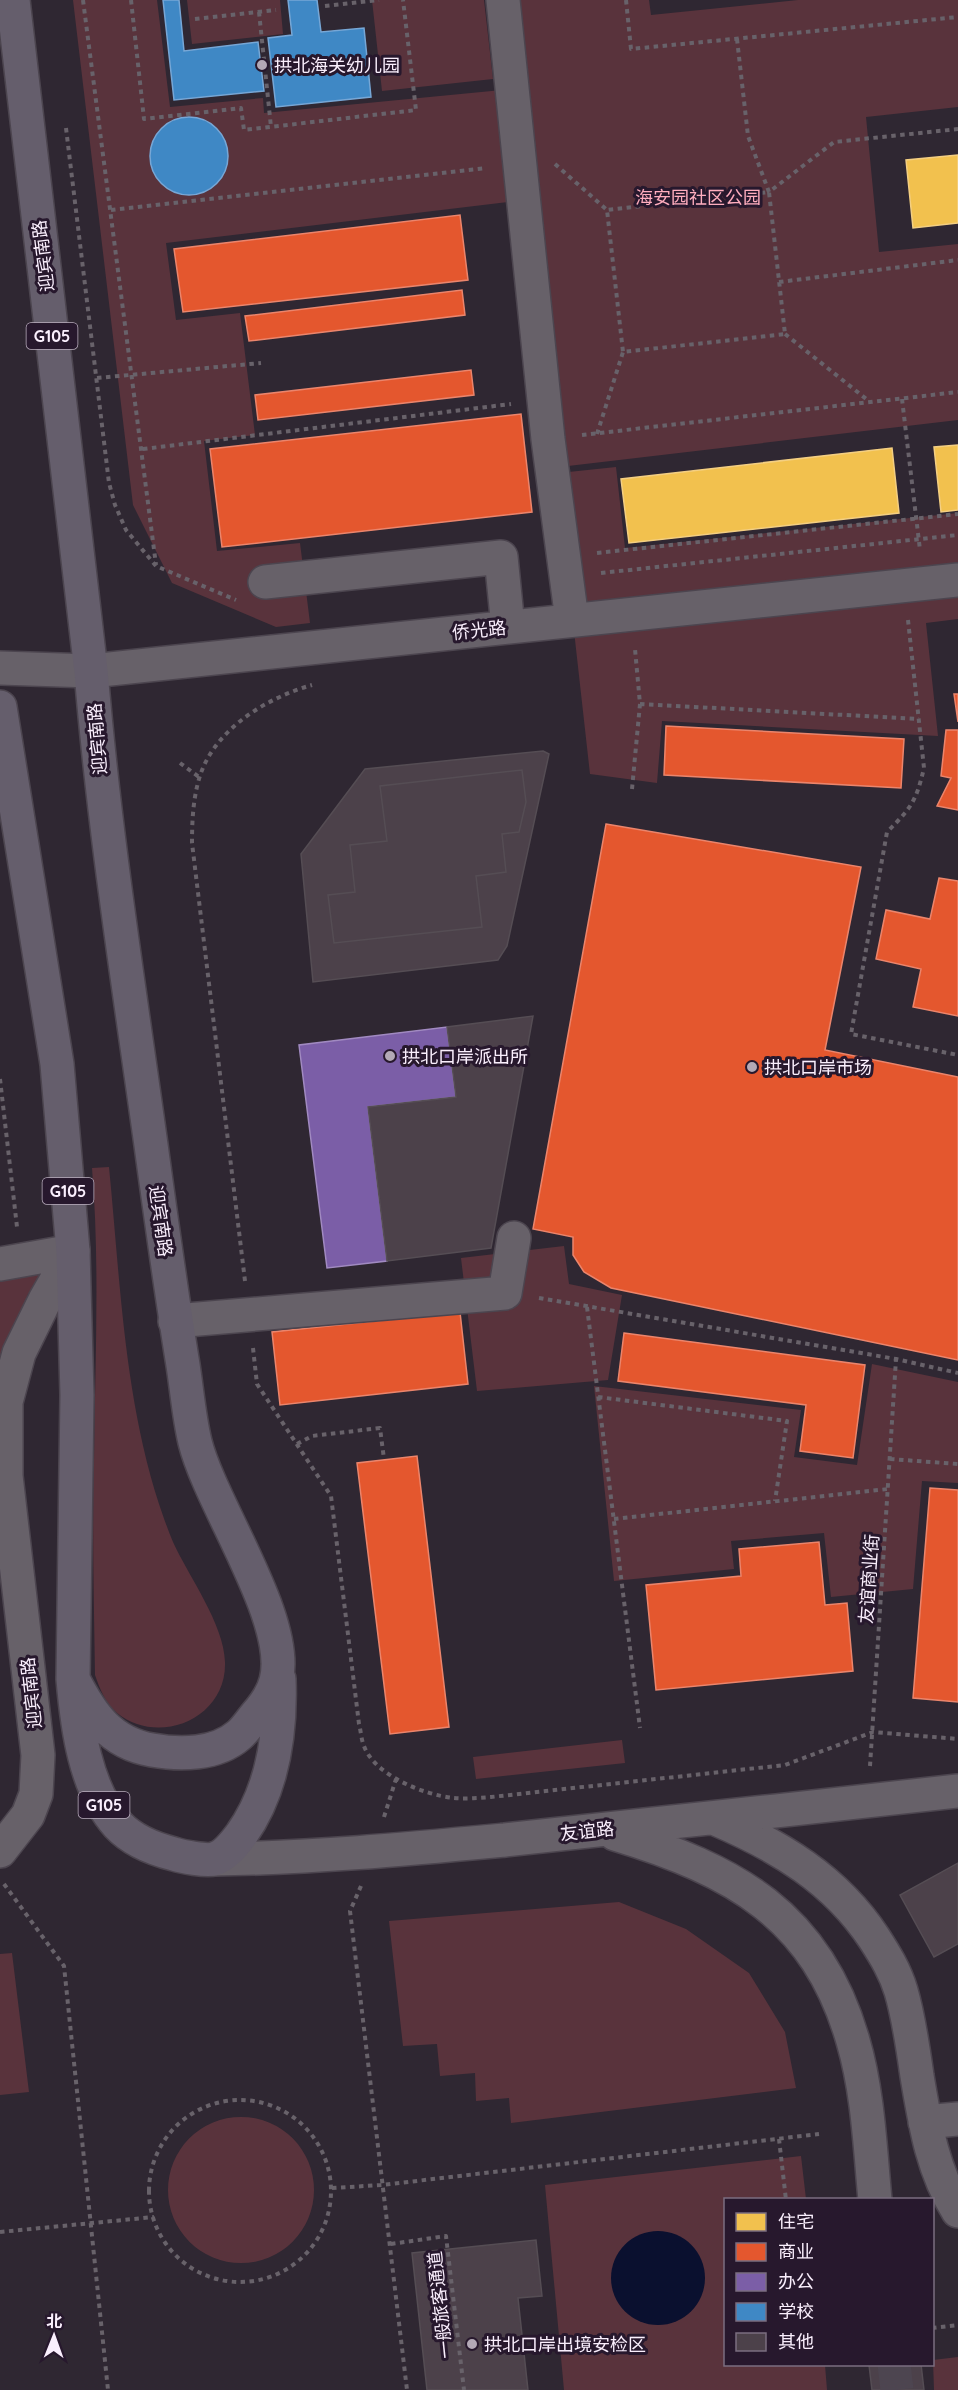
<svg xmlns="http://www.w3.org/2000/svg" width="958" height="2390" font-family="Quicksand,'Noto Sans SC',sans-serif">
<rect width="100%" height="100%" fill="#2f2732"/>
<path fill="#59333c" d="M73 0H157L170 107 263 98 264 113 502 90 516 201 166 243 176 320 240 313 255 435 204 441 217 551 300 543 310 623 276 627 172 583 133 505Z
M187 0H280L283 34 192 44Z
M372 0H484L493 79 382 91Z
M503 0H649L651 15 798 0H958V107L866 117 879 252 958 244V420L551 468Z
M616 467 625 548 958 513V566L573 606 559 473Z
M958 577V619L926 623 938 736 662 721 657 783 590 774 572 613Z
M109 1167C120 1279 124 1396 159 1504 163 1516 168 1530 173 1542 189 1577 224 1624 225 1662 227 1718 159 1747 117 1713 105 1703 100 1689 95 1675 94 1603 92 1532 94 1460 95 1363 100 1265 92 1168Z
M564 1246 569 1284 622 1295 608 1380 477 1391 461 1258Z
M50 1266 28 1294 0 1364V1276Z
M872 1364 958 1382V1483L922 1481 913 1589 831 1597 824 1533 731 1541 734 1569 614 1581 594 1386 801 1410 794 1457 857 1465Z
M622 1740 625 1763 476 1779 473 1757Z
M619 1902 686 1929 749 1973 785 2032 796 2088 511 2123 509 2098 476 2101 475 2073 440 2076 437 2044 403 2046 389 1921Z
M12 1953 29 2092 0 2095V1954Z
M168 2190a73 73 0 1 1 146 0a73 73 0 1 1-146 0Z
M801 2156 806 2199 726 2200V2364L825 2365 827 2390H564L545 2185Z
M958 2357V2390H934L933 2360Z"/>
<path fill="#0a102f" d="M611 2278a47 47 0 1 1 94 0a47 47 0 1 1-94 0Z"/>
<path fill="#f2c14e" stroke="#f4cf82" stroke-width="1.5" d="M958 155V223L913 228 906 160Z
M958 445V510L941 512 934 447Z
M892 448 899 513 629 543 621 479Z"/>
<path fill="#e4572e" stroke="#eb856c" stroke-width="1.5" d="M460 215 468 280 183 312 174 249Z
M462 290 465 315 249 341 245 316Z
M471 370 474 395 258 420 255 395Z
M521 414 532 512 222 547 210 449Z
M954 694H958V722Z
M666 726 904 739 901 788 664 775Z
M946 730H958V810L937 806 951 778 941 776Z
M606 824 861 867 825 1050 958 1077V1360L611 1288 584 1272 573 1255V1237L533 1229Z
M939 878 958 881V1016L913 1007 921 969 876 959 886 910 930 919Z
M460 1312 468 1384 280 1405 272 1332Z
M624 1333 865 1365 853 1458 800 1451 806 1405 618 1381Z
M417 1456 449 1727 390 1734 357 1463Z
M930 1488 958 1490V1702L913 1698Z
M819 1542 825 1605 847 1603 853 1671 656 1690 646 1585 741 1576 739 1549Z"/>
<path fill="#7b5ea7" stroke="#a18ac1" stroke-width="1.5" d="M447 1027 456 1097 368 1107 387 1261 327 1268 299 1045Z"/>
<path fill="#3f88c5" stroke="#77a7d6" stroke-width="1.5" d="M163 0H179L184 51 258 42 264 91 174 100Z
M288 0H317L321 32 364 28 371 97 276 107 268 38 292 35Z
M150 156a39 39 0 1 1 78 0a39 39 0 1 1-78 0Z"/>
<path fill="#4c414a" stroke="#554d54" stroke-width="1.5" d="M543 751 549 754 507 946 498 960 313 982 301 854 365 769Z
M522 770 526 802 519 832 502 834 506 872 476 876 482 927 334 943 328 895 355 892 350 845 387 841 380 786Z
M533 1016 491 1248 387 1261 368 1107 456 1097 447 1027Z
M958 1863V1944L934 1957 900 1895Z
M536 2240 542 2296 518 2298 528 2390H427L412 2253Z
M921 2364 924 2390H872L869 2365Z"/>
<g fill="none" stroke-linecap="round" stroke-linejoin="round">
<path stroke="#4d4550" stroke-width="33" stroke-dasharray="33 16" stroke-linecap="butt" d="M894 2364 897 2390"/>
<g stroke="#4c454f" stroke-width="36">
<path id="minor" d="M503 0 548 439 572 620
M265 582 501 557 508 627
M0 668 91 671 958 580
M0 1264 73 1251
M175 1321 505 1293 514 1238
M716 1819C779 1846 835 1879 874 1938 885 1955 895 1971 901 1991 909 2018 913 2048 917 2076 925 2123 932 2170 958 2211
M615 1834C734 1870 817 1915 853 2041 868 2092 870 2147 875 2200
M0 1851 28 1815 36 1794 38 1755 6 1476V1402L19 1353 45 1300 73 1251
M214 1859C312 1858 408 1849 505 1840 656 1825 807 1807 958 1791
M925 2122 958 2119"/>
</g>
<g stroke="#4c454f" stroke-width="36">
<path id="highway" d="M13 0 91 671C104 830 129 987 151 1145 161 1218 171 1292 183 1365 187 1391 189 1417 195 1442 211 1506 292 1621 276 1681 273 1693 264 1706 256 1715 251 1721 245 1730 239 1735 216 1755 180 1755 152 1750 110 1743 91 1714 73 1679
M0 707 57 1064 73 1251 77 1395 73 1679C77 1726 85 1789 118 1825 133 1841 154 1849 174 1854 183 1857 206 1861 214 1859 225 1856 235 1843 241 1835 273 1790 281 1732 279 1679"/>
</g>
<path stroke="#68626a" stroke-width="4" stroke-dasharray="4.5 4.5" stroke-linecap="butt" d="M83 0 156 565
M131 0 144 119 241 108 244 130 416 110 403 0
M626 0 631 49 958 17
M325 6 379 0
M259 12 271 127
M195 19 276 10
M737 39 748 136 769 192 834 142 958 129
M66 128 109 483 115 505 126 530 156 566 236 600
M555 164 607 210 623 352 785 334 769 192 607 210
M111 210 486 168
M779 282 958 260
M785 334 870 402
M97 378 261 363
M902 399 920 550
M597 434 623 352
M582 435 958 392
M143 449 511 404
M597 553 958 514
M601 573 958 535
M908 620 924 768C916 802 911 808 887 832L851 1034 958 1055
M640 704 919 719
M180 763 199 777
M632 789 640 704 635 649
M0 1079 17 1227
M245 1281 192 843C192 821 193 800 199 779 213 730 266 698 312 685
M539 1298 896 1359 958 1373
M587 1307 640 1728
M253 1348 257 1384 331 1496 359 1724C361 1731 361 1739 364 1746 375 1776 425 1795 454 1798 466 1799 479 1798 491 1797L785 1765 873 1732 958 1739
M598 1397 787 1421 775 1501
M297 1444 312 1436 380 1428 384 1459
M890 1459 958 1464
M614 1519 888 1489
M870 1766 896 1359
M384 1817 396 1779
M4 1884 64 1966 108 2390
M361 1886 350 1911 407 2390
M149 2191a91 91 0 1 1 182 0a91 91 0 1 1-182 0Z
M779 2139 786 2200
M332 2188 382 2185 819 2134
M0 2232 154 2217
M391 2244 446 2236 464 2390
M932 2328 958 2325"/>
<use href="#minor" stroke="#676169" stroke-width="33"/>
<use href="#highway" stroke="#655e6c" stroke-width="33"/>
</g>
<g fill="#b3a9b6" stroke="#27182d" stroke-width="2">
<circle cx="262" cy="65" r="6"/>
<circle cx="390" cy="1056" r="6"/>
<circle cx="752" cy="1067" r="6"/>
<circle cx="472" cy="2344" r="6"/>
</g>
<g text-anchor="middle" dominant-baseline="central" stroke-width="6" stroke-linejoin="round" paint-order="stroke">
<g fill="#27182d" stroke="#bbaebf" stroke-width="1.5">
<rect x="26.5" y="323" width="51" height="26" rx="4.5"/>
<rect x="42.5" y="1178" width="51" height="26" rx="4.5"/>
<rect x="78.5" y="1792" width="51" height="26" rx="4.5"/>
</g>
<g font-size="16" font-weight="bold" fill="#faeffd">
<text x="52" y="336">G105</text>
<text x="68" y="1191">G105</text>
<text x="104" y="1805">G105</text>
</g>
<g font-size="18" fill="#faeffd" stroke="#27182d" text-anchor="start">
<text x="274" y="65">拱北海关幼儿园</text>
<text x="402" y="1056">拱北口岸派出所</text>
<text x="764" y="1067">拱北口岸市场</text>
<text x="484" y="2344">拱北口岸出境安检区</text>
</g>
<g font-size="18" fill="#ffadbe" stroke="#27182d">
<text x="698" y="197">海安园社区公园</text>
</g>
<g font-size="18" fill="#faeffd" stroke="#27182d">
<text transform="translate(43 256) rotate(-97)">迎宾南路</text>
<text transform="translate(479 630) rotate(-6)">侨光路</text>
<text transform="translate(97 739) rotate(-95)">迎宾南路</text>
<text transform="translate(161 1221) rotate(82)">迎宾南路</text>
<text transform="translate(869 1579) rotate(-86)">友谊商业街</text>
<text transform="translate(31 1693) rotate(-96)">迎宾南路</text>
<text transform="translate(587 1831) rotate(-6)">友谊路</text>
<text transform="translate(440 2305) rotate(-96)">一般旅客通道</text>
</g>
</g>
<rect x="724" y="2198" width="210" height="168" fill="#27182d" stroke="#7b6e80" stroke-width="1.5"/>
<rect x="736" y="2213" width="30" height="18" fill="#f2c14e" stroke="#7b6e80" stroke-width="1.5"/>
<text x="778" y="2228" font-size="18" fill="#faeffd">住宅</text>
<rect x="736" y="2243" width="30" height="18" fill="#e4572e" stroke="#7b6e80" stroke-width="1.5"/>
<text x="778" y="2258" font-size="18" fill="#faeffd">商业</text>
<rect x="736" y="2273" width="30" height="18" fill="#7b5ea7" stroke="#7b6e80" stroke-width="1.5"/>
<text x="778" y="2288" font-size="18" fill="#faeffd">办公</text>
<rect x="736" y="2303" width="30" height="18" fill="#3f88c5" stroke="#7b6e80" stroke-width="1.5"/>
<text x="778" y="2318" font-size="18" fill="#faeffd">学校</text>
<rect x="736" y="2333" width="30" height="18" fill="#4c414a" stroke="#7b6e80" stroke-width="1.5"/>
<text x="778" y="2348" font-size="18" fill="#faeffd">其他</text>
<g transform="translate(54 2336) rotate(1)" stroke="#27182d" stroke-width="4.5" paint-order="stroke">
<path d="M0-4.5L10 22L0 15L-10 22Z" fill="#faeffd"/>
<text y="-9" font-size="16" font-weight="bold" text-anchor="middle" fill="#faeffd">北</text>
</g>
</svg>
